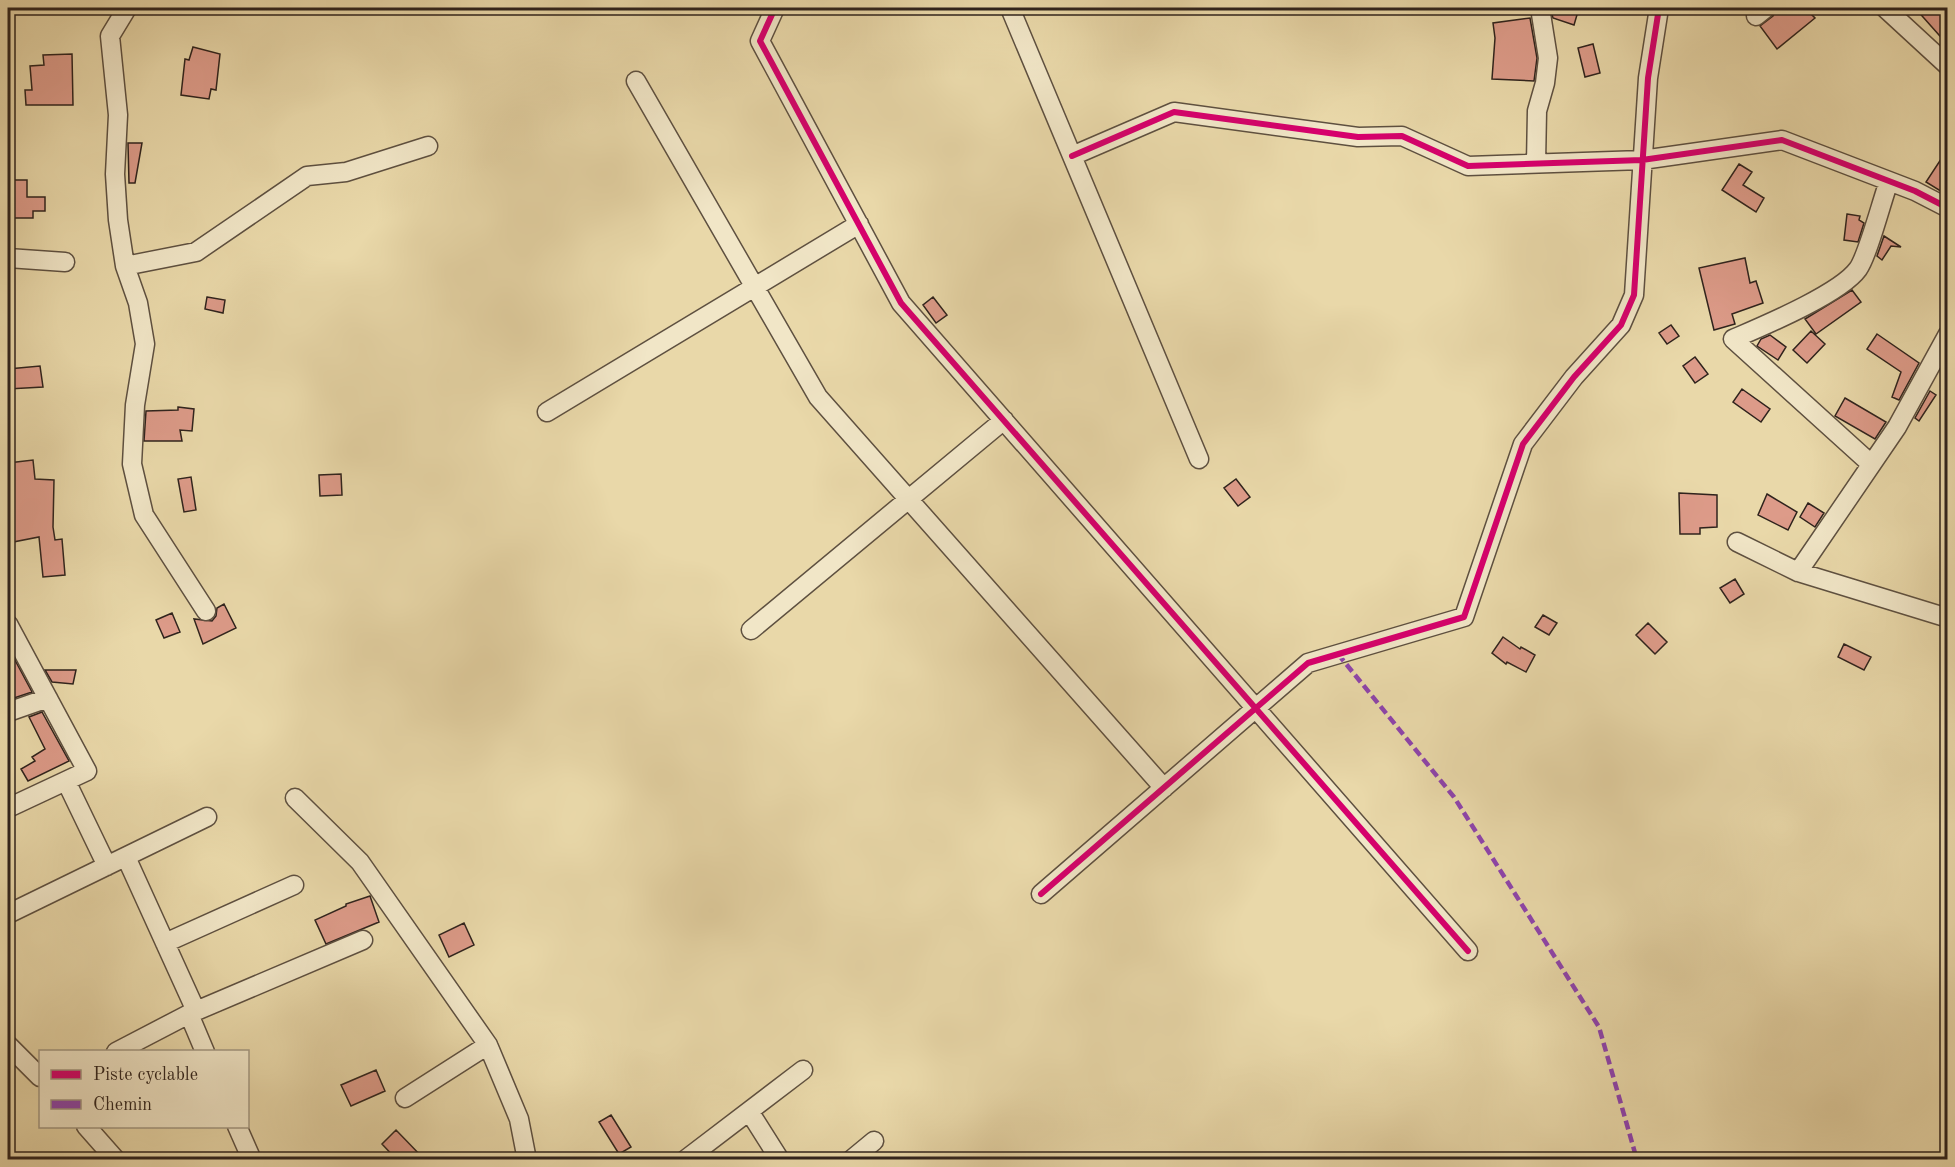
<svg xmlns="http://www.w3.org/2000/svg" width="1955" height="1167" font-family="'Old Standard TT',serif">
<rect width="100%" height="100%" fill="#e9d8a9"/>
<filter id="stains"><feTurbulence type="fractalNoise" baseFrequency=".00333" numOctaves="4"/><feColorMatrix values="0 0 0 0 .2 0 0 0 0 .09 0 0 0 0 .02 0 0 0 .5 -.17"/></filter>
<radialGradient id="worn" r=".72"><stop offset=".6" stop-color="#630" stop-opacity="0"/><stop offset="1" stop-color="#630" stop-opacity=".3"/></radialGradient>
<path fill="#dd9b89" stroke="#2f231d" stroke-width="1.5" d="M1550 8H1579L1574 25 1553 18Z
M1777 8H1805L1815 18 1777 49 1760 26 1773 16Z
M1915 8H1947V44Z
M1530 18 1537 58 1534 81 1492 79 1495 38 1493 23Z
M1593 44 1600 73 1585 77 1578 48Z
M193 47 220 54 216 90 211 89 209 99 181 95 185 59 189 60Z
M72 54 73 105H26L25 90H32L30 66 44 65 43 55Z
M128 143H142L135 183H129Z
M1947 150V195L1926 182Z
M1739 164 1752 172 1743 185 1764 198 1756 212 1722 190Z
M8 180H27V197H45V211H33V218H8Z
M1847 214 1860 216 1859 220 1864 223 1858 242 1844 240Z
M1884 236 1901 247 1891 246 1882 260 1877 256Z
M1745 258 1750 283 1756 281 1763 303 1732 314 1735 324 1714 330 1699 268Z
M1852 290 1861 302 1816 334 1805 319Z
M207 297 225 300 223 313 205 309Z
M933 297 947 315 936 323 923 305Z
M1671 325 1679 336 1667 344 1659 333Z
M1811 331 1825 344 1807 363 1793 350Z
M1877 334 1919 363 1899 400 1892 397 1901 372 1867 349Z
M1770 335 1786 347 1778 360 1757 346 1761 339Z
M1695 357 1708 374 1695 383 1683 366Z
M40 366 43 387 8 389V369Z
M1742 389 1770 409 1761 422 1733 402Z
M1930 391 1936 395 1919 421 1915 418Z
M1845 398 1886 422 1875 439 1835 416Z
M178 407 194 409 192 431 180 430 182 441H144L146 411 178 410Z
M33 460 35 479 54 480 53 527 55 540 62 539 65 575 43 577 39 537 8 543V463Z
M341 474 342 495 320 496 319 475Z
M191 477 196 510 184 512 178 479Z
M1236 479 1250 497 1238 506 1224 488Z
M1679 493 1717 495V527L1700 528V534H1680Z
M1767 494 1797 512 1788 530 1758 515Z
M1808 503 1824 513 1815 527 1800 517Z
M1735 579 1744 594 1730 603 1720 588Z
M224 604 236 628 203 644 194 619 212 621 216 616 217 608Z
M172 613 180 632 164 638 156 620Z
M1543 615 1557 623 1549 635 1535 627Z
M1648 623 1667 642 1655 654 1636 635Z
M1503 637 1520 649 1521 647 1535 655 1526 672 1507 662 1506 664 1492 653Z
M1844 644 1871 657 1864 670 1838 657Z
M8 647 32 692 8 700Z
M45 670H76L73 684 52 682Z
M42 712 69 761 28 781 21 769 35 761 32 757 45 749 29 717Z
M370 896 379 922 326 944 315 920 346 906V904Z
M464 923 474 945 449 957 439 935Z
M376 1070 385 1091 351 1106 341 1085Z
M611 1115 631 1147 619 1154 599 1122Z
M396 1130 425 1160H397L382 1144Z"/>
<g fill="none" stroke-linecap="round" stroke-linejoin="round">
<g stroke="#5e5040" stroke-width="21">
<path id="minor" d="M127 8 110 36 118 115 115 174 118 220 125 266 138 303 145 344 135 405 132 464 144 515 206 611
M775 8 760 41 901 303 1468 951
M1010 8 1199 459
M1885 8 1948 66
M1756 16 1766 8
M636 81 818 397 1164 788
M1072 156 1174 112 1358 137 1402 136 1468 166 1642 160 1782 140 1915 191 1948 208
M1536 163 1537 111 1545 83 1548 58 1541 14
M8 258 65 262
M125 266 196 252 307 176 346 172 428 146
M547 412 859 224
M1871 464 1733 339C1763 326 1840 294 1858 269 1868 255 1882 200 1889 181
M1737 542 1798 572 1948 618
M1798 572 1897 427 1948 334
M8 624 87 771 8 808
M751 630 1004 420
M8 712 48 698
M66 781 107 866
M295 798 360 862 488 1045 519 1119 527 1160
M126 857 196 1011
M1041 894 1308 663 1464 617 1523 444 1574 377 1621 325 1634 295 1648 78 1659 8
M8 914 207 817
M165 943 294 885
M189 1014 205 1052
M8 1045 40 1077
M116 1052 189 1014 363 940
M405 1098 488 1045
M749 1111 780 1160
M86 1126 116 1160
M237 1126 252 1160
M685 1160 803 1070
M851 1160 874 1141"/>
</g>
<use href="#minor" stroke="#f1e6c7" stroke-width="18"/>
<path stroke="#8e44ad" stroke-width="4.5" stroke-dasharray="9 4.5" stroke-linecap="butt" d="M1338 654 1454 797 1599 1027 1637 1160"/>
<g stroke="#f1e6c7" stroke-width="10">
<path id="cycleway" d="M775 8 760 41 901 303 1468 951
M1072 156 1174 112 1358 137 1402 136 1468 166 1642 160 1782 140 1915 191 1948 208
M1041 894 1308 663 1464 617 1523 444 1574 377 1621 325 1634 295 1648 78 1659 8"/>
</g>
<use href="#cycleway" stroke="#d6006c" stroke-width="6"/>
</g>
<rect width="1955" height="1167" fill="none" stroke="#e9d8a9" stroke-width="30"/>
<rect x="9" y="9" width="1937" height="1149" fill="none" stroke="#2f231d" stroke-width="3"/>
<rect x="15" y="15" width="1925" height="1137" fill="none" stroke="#2f231d" stroke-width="1.5"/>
<rect x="39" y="1050" width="210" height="78" fill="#f1e6c7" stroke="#a39883" stroke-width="1.5"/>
<rect x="51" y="1070" width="30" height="9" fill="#d6006c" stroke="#a39883" stroke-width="1.5"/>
<text x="93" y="1080" font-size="18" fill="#2f231d">Piste cyclable</text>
<rect x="51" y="1100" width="30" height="9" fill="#8e44ad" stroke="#a39883" stroke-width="1.5"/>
<text x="93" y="1110" font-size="18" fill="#2f231d">Chemin</text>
<rect width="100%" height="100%" filter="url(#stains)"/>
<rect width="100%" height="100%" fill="url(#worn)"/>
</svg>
